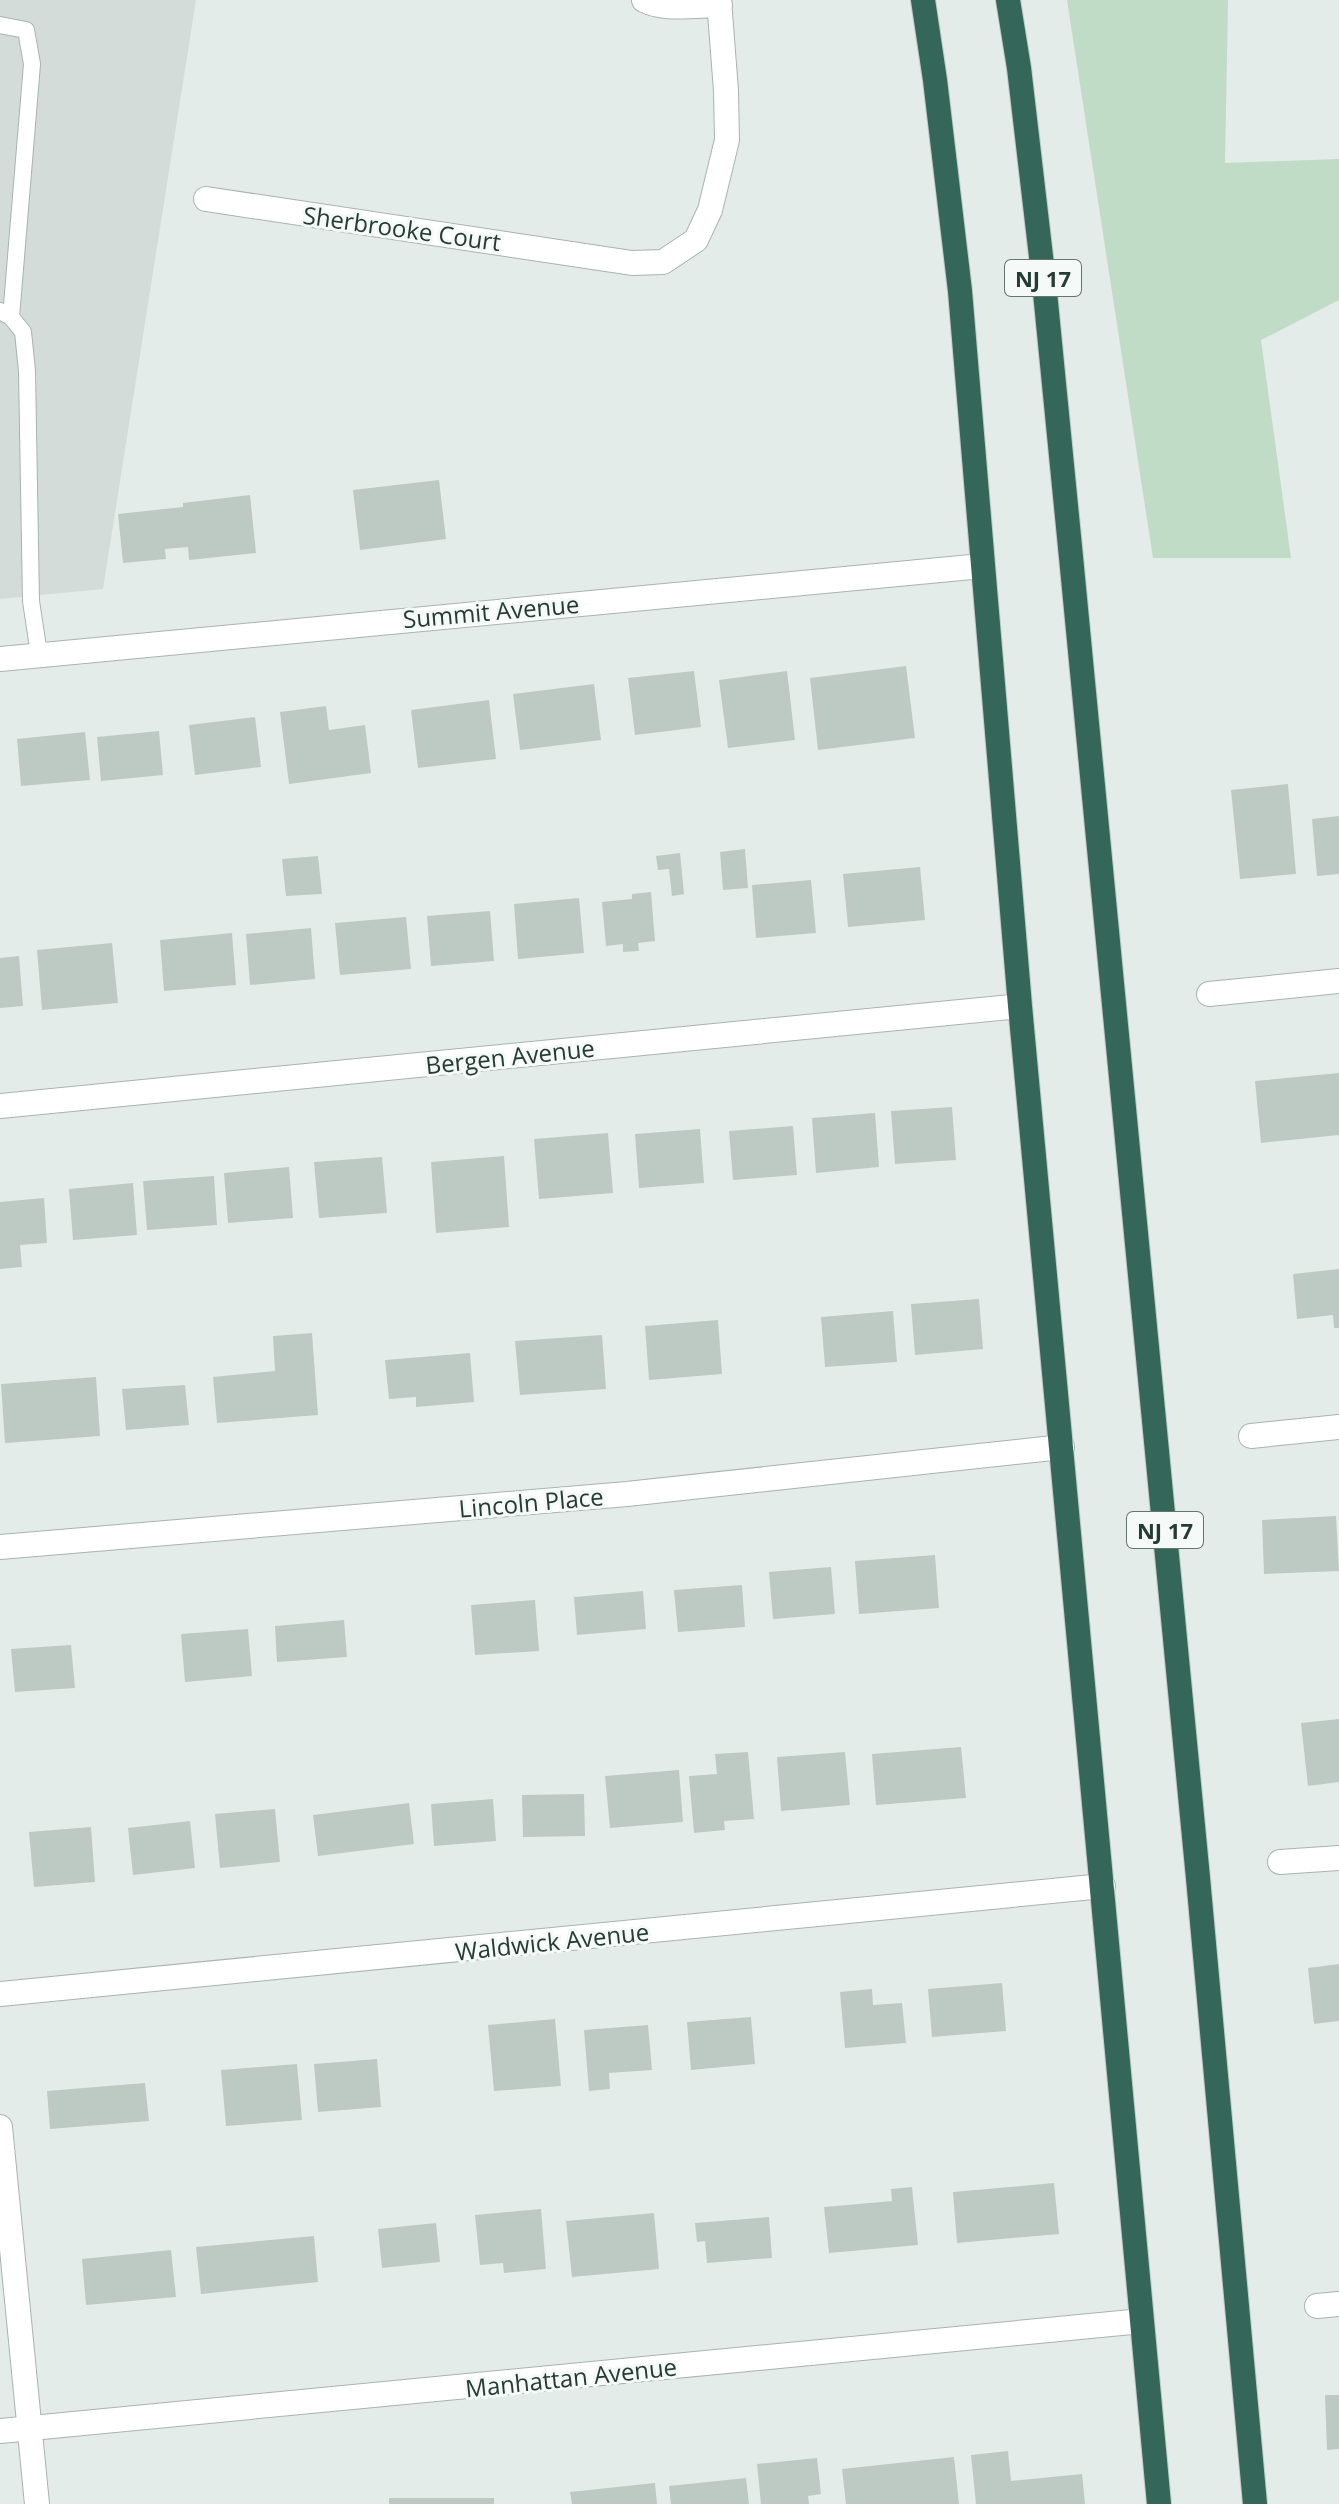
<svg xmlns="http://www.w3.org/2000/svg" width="1339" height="2504" font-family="'Open Sans',sans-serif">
<rect width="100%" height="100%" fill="#e4ece9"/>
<path fill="#d3dcd8" d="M0 0H196L103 589 0 599Z"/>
<path fill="#c0dbc6" d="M1067 0H1228L1225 163 1339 159V300L1261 340 1291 558H1153Z"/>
<path fill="#bdcac4" d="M439 480 446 539 360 550 353 490Z
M250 495 256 553 189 560 188 547 165 549 166 559 123 563 118 514 183 507V503Z
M906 666 915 738 818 750 810 678Z
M694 671 701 727 635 735 628 678Z
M787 671 795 740 728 748 719 680Z
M594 684 601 740 520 750 513 694Z
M489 700 496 759 418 768 411 710Z
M326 706 329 730 365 725 371 773 289 784 280 712Z
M255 717 261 767 195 775 189 725Z
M159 731 163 775 101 781 97 737Z
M85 732 90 780 21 786 17 739Z
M1288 784 1296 874 1240 879 1231 790Z
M1339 816V874L1317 876 1312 819Z
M745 849 748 888 723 890 720 852Z
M680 853 684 894 672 896 669 869 658 870 656 856Z
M318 856 322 894 286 896 282 859Z
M920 867 925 920 848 927 843 874Z
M811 880 816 933 756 938 752 885Z
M651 892 655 941 638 943 639 951 623 952V944L606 946 602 902 632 899V894Z
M579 898 584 953 518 959 514 904Z
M490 911 494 961 431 966 427 916Z
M406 917 411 969 340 975 335 923Z
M311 928 315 979 250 985 246 934Z
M232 933 236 985 164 991 160 940Z
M112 943 118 1003 42 1010 37 950Z
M19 956 23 1006 0 1008V958Z
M1339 1073V1135L1261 1143 1255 1081Z
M952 1107 956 1160 895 1164 891 1111Z
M875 1113 879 1167 816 1173 812 1118Z
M793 1126 797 1175 733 1180 729 1131Z
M700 1129 704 1183 639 1188 635 1134Z
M608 1133 613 1193 539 1199 534 1139Z
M504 1156 509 1227 436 1233 431 1162Z
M382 1157 387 1213 319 1218 314 1162Z
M289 1167 293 1218 228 1223 224 1173Z
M214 1176 217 1225 147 1230 143 1181Z
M133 1183 137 1235 73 1240 69 1189Z
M44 1198 47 1243 20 1245 22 1267 0 1269V1202Z
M1339 1269V1328H1334L1333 1315 1297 1319 1293 1274Z
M979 1299 983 1349 915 1355 911 1304Z
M893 1311 897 1362 825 1367 821 1317Z
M718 1320 722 1374 649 1380 645 1326Z
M312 1333 318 1415 217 1423 213 1377 275 1371 273 1336Z
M602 1335 606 1389 520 1395 515 1341Z
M470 1353 474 1402 416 1407V1397L389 1399 385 1360Z
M96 1377 100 1436 5 1443 1 1384Z
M185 1385 189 1425 126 1430 122 1389Z
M1336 1516 1339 1571 1264 1574 1262 1520Z
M935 1555 939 1608 859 1614 855 1561Z
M831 1567 835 1614 773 1619 769 1572Z
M742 1585 745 1627 678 1632 674 1590Z
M643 1591 646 1629 577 1635 574 1597Z
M535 1600 539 1651 475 1655 471 1605Z
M344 1620 347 1657 277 1662 275 1626Z
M248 1629 252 1676 185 1682 181 1634Z
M71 1645 75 1688 15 1692 11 1649Z
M1339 1719V1782L1308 1786 1301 1723Z
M961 1747 966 1798 876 1805 872 1754Z
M748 1752 754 1819 724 1821 725 1830 694 1833 689 1776 717 1774 715 1754Z
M845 1752 850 1805 781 1811 777 1757Z
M679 1770 683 1822 610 1828 605 1776Z
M584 1794 585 1836 523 1837 522 1795Z
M493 1799 496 1841 434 1846 431 1804Z
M409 1803 414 1844 318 1856 313 1815Z
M275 1809 280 1862 220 1868 215 1814Z
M190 1821 195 1868 133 1875 128 1828Z
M91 1827 95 1882 34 1887 29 1832Z
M1339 1964V2021L1314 2024 1308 1968Z
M1002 1983 1006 2031 932 2037 928 1989Z
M872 1989 873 2005 902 2003 906 2043 845 2048 840 1992Z
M751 2017 755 2064 691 2070 687 2022Z
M555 2019 561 2086 494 2091 488 2025Z
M648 2025 652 2070 609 2073 610 2089 589 2091 584 2030Z
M377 2059 381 2107 318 2112 314 2064Z
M297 2064 302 2120 226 2126 221 2070Z
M145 2083 149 2121 50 2129 47 2091Z
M1054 2183 1059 2234 957 2243 953 2192Z
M912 2187 918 2245 829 2253 824 2207 892 2201 891 2189Z
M541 2209 546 2269 504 2273 503 2263 480 2265 475 2215Z
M654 2213 659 2269 572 2277 566 2221Z
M769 2217 772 2258 707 2263 705 2241 697 2242 695 2223Z
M436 2223 440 2262 382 2268 378 2229Z
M314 2236 318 2282 201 2294 196 2247Z
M171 2250 176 2297 86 2305 82 2259Z
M1325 2395H1339V2449L1327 2450Z
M1008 2451 1011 2481 1082 2474 1085 2504H976L971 2455Z
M954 2457 959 2504H846L842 2469Z
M817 2458 821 2494 808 2496 809 2504H761L757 2464Z
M746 2478 749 2504H671L669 2486Z
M655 2483 657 2504H572L570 2492Z
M389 2498H494V2504H389Z"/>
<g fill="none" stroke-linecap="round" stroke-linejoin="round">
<g stroke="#a7b4af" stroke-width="18">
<path id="lane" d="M0 25 26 30 32 64 11 317 0 311
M11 317 23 332 27 371 31 601 39 654"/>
</g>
<g stroke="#a7b4af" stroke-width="26">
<path id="street" d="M644 0C665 11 696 5 720 5
M206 199 632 263 663 262 696 240 710 210 727 140 726 91 719 0
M0 659 982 566
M1209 994 1339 981
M0 1106 1020 1006
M1251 1436 1339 1427
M0 1547 627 1494 1062 1447
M1280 1862 1339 1858
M0 1994 1103 1886
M0 2127 37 2504
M1317 2306 1339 2304
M0 2431 1142 2321"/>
</g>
<g stroke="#c2c8c6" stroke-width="26">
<path id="highway" d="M923 0 935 80 960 291 1020 1006 1159 2504
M1008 0 1019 68 1044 282 1071 557 1198 1878 1255 2504"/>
</g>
<use href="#lane" stroke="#fff" stroke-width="16"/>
<use href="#street" stroke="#fff" stroke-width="24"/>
<use href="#highway" stroke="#34665a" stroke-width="24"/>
</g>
<g text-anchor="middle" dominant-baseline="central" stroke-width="6" stroke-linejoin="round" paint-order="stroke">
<g fill="#f5f9f7" stroke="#63756f" stroke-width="2">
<rect x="1005" y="260" width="76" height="36" rx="6"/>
<rect x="1127" y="1512" width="76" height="36" rx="6"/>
</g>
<g font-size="22" font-weight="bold" fill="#253c35">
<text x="1043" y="278">NJ 17</text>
<text x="1165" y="1530">NJ 17</text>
</g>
<g font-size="24" fill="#253c35" stroke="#f5f9f7">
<text transform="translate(402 228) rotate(8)">Sherbrooke Court</text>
<text transform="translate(491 611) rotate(-5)">Summit Avenue</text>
<text transform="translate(510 1056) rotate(-6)">Bergen Avenue</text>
<text transform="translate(531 1502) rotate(-5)">Lincoln Place</text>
<text transform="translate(552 1941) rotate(-6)">Waldwick Avenue</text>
<text transform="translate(571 2377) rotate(-6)">Manhattan Avenue</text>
</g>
</g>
</svg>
